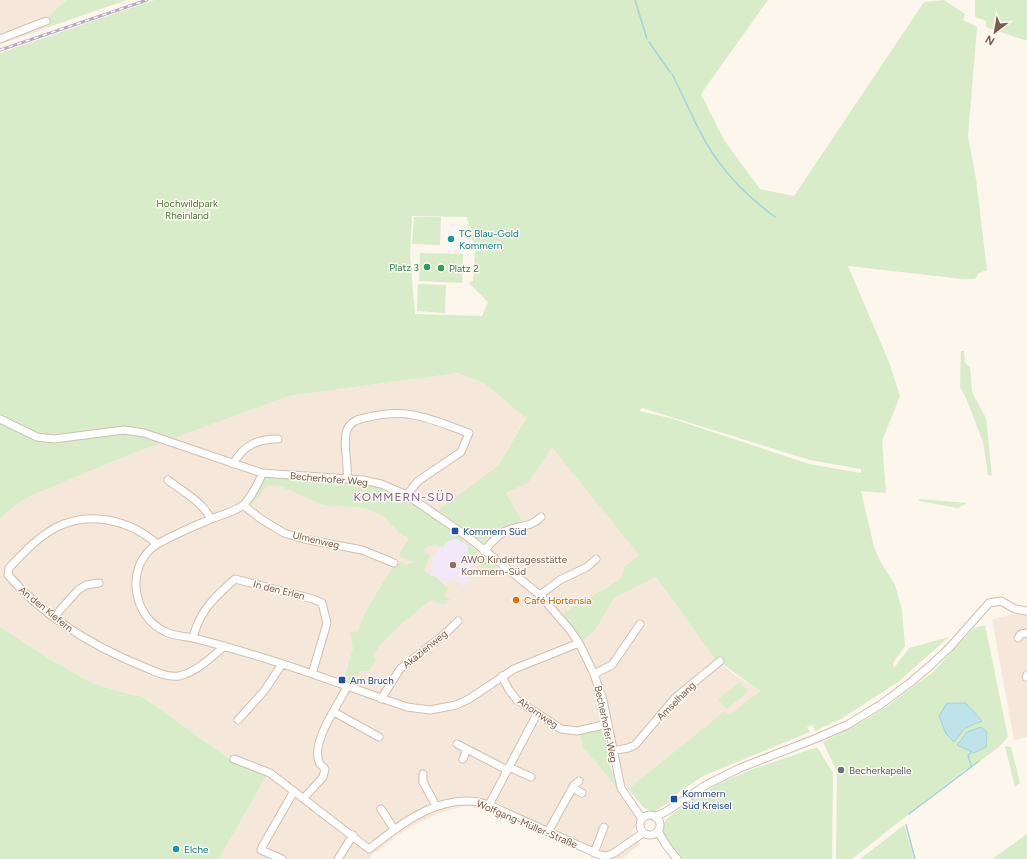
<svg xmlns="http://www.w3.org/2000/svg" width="1027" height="859" font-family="Figtree,sans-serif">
<rect width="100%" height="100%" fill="#fdf6ec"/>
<path fill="#f5e8da" d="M0 0H67L51 13 46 29 0 44Z
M458 373 484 383 526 417 498 466 438 511 484 502 528 483 552 446 640 555 624 567 622 578 563 613 596 629 614 597 656 577 714 658 735 675 760 691 729 716 724 713 628 789 621 778 613 729 580 734 583 747 618 789 636 818V826L631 832 640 844 622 859 597 858 490 810 467 806 442 812 420 822 399 834 377 852 375 851 369 859H219L267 775 234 762 143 697 117 691 90 682 48 658 0 627V519L17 504 33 495 126 456 289 396Z
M1014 614 1027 615V737L1014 740 992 619Z"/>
<path fill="#f3e8fa" d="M457 537 468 546V556L475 569 464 587 453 578 444 584 435 576H431L430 573 433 558 444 542Z"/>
<path fill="#d8ecc9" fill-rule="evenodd" d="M67 0H127L46 28 51 13Z
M154 0H768L701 94 724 140 760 189 794 196 924 2 944 0 965 14 963 20 977 27 968 136 976 179 987 270 979 273 975 279H963L848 266 889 362 900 396 882 441 886 493 861 491 874 547 880 561 895 585 902 610 905 646 893 663 894 668 909 648 949 637 898 682 841 719 815 731 813 725 807 727 810 732 703 776 679 792 672 800 654 812 644 808 628 789 724 712 729 715 760 691 714 658 656 577 614 598 596 629 582 641 563 613 622 578 624 567 639 555 552 447 528 483 506 493 523 523 502 529 483 543 438 510 498 466 526 418 484 383 458 373 289 396 126 456 33 495 17 504 0 519V53ZM412 216 467 217 475 250 473 281 469 283 488 302 482 316 415 314 410 256ZM642 408 810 460 861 469V473L809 464 670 418 639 411Z
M975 0H1027V41L986 27V21L975 17Z
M414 217H441L440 245 412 244Z
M420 253 463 254 462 283 419 281Z
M418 284 446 285 445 313 417 311Z
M961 351H964L965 363 970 367 972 392 986 418 992 476 988 475 983 442 966 398 960 387Z
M265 477C297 481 330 479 363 484 401 489 449 526 478 552L472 561 468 556V546C458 538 451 536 443 547L434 545 425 548 424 552 430 556 424 571 431 576H435L448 589 445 595 450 600 444 604 431 600C411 616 387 633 373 655L376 660 369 671H361L354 683 344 679 353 649 350 632 358 631 365 613 394 564 401 562 406 565 418 560 411 561 398 556 408 540V537L402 535 383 516 364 508 323 505 280 486H266L252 506 248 502Z
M919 499 967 503 958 508 919 501Z
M485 556 498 565 492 571H485L481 568 480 562Z
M985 625 1008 737 999 747 968 770 966 769 852 859H836L837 772 823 742 865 720 886 707 933 672 974 628Z
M0 627 48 658 90 682 117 691 143 697 234 762 267 775 219 859H0Z
M740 682 748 692 726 709 718 699Z
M596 731H603L605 733 609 762 618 789 583 747 580 734Z
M1007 746 1011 747 1020 783 1015 787 1005 747Z
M817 747 833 773 832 859H682L664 837 665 836C663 831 662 826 665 821 668 817 673 814 677 811 715 778 770 764 817 747Z
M904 825 914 859H860Z
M1027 834V859H992Z"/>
<path fill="#bfe3e8" stroke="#a5d3da" d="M947 703H966L982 721 965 728 954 742 946 734 939 716Z
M981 727 987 732 986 747 974 753 957 745 967 732Z"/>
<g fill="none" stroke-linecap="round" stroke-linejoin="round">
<path stroke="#a5d3da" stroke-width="1.5" d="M635 0 647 39
M649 42 670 72
M672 74C687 103 699 135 718 161 733 182 755 202 775 217
M971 753 968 755 971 766
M909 814 979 761
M906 825 915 859"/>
<g stroke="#d1beb0" stroke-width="9">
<path id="minor" d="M0 39 46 21
M0 419 37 437 54 439 124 430 144 433 262 473 363 480 381 484 407 495 468 537 540 595 570 630 579 643 594 674 603 700 621 788 642 819
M233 464C244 445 257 439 278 439
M262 473C260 481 249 501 242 506 233 512 221 515 211 519 194 526 176 534 159 543 124 563 131 617 166 632 174 636 184 636 193 638 214 643 234 649 254 655 306 670 356 690 407 707L430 710 456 705 469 699 514 669 579 643
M347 479C349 463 342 446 347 430 351 420 360 419 369 417 409 407 432 420 469 433L461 452 418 481 407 495
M168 480C184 493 201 500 211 519
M243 505 261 519 284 533 304 539 362 550 394 563
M157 544C130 520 89 510 55 528 37 538 23 553 9 568L8 575C44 617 92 646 144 667 154 671 167 678 179 676 197 672 211 657 225 646
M484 551C491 543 498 534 508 530 521 525 530 528 541 517
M540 595 560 580 587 567 596 559
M54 617 78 590 86 585 99 583
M193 638C199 611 215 597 235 579L313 599 322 603 327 623 312 674
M1018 638 1021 634 1027 633
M594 674 612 665 640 624
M502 676 509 690 517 700 561 729 577 731 608 724
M1026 677 1027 675
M381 699 400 669 446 633 458 621
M334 712 379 737
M238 720 265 690 282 664
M457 744 507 770
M612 751 628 748 635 745 675 698 720 661
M234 759 270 773 369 849C402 823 445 789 489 805L600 855 607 856 614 853 643 833
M463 759 467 749
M509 767 531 777
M423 774V782L436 806
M572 788 582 793
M304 798 323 777 325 769C323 767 320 764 319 762 311 742 338 705 347 687
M489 805 537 714
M381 809 394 829
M640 825a10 10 0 1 1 20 0a10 10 0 1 1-20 0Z
M655 817 667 811 706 785 740 768 817 738 847 725 880 705 911 682 931 665 950 647 989 603 1001 601 1015 609 1027 611
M658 831 666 845 677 859
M548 832 574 785 579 781
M594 853 604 827
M282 859 261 850 262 847 294 791
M338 859 353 835"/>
</g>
<use href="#minor" stroke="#fff" stroke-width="7"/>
<g stroke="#b9a8c9" stroke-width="3">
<path id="rail" d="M0 50 147 0"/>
</g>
<use href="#rail" stroke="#fffaf3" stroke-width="1.5" stroke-dasharray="4.5" stroke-linecap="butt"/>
</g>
<g fill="#0f9aa8" stroke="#fffaf3" stroke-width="1.5">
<circle cx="451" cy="239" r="4"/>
<circle cx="176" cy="849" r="4"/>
</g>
<g fill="#2e9e5b" stroke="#fffaf3" stroke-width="1.5">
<circle cx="427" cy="267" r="4"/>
<circle cx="441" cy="268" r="4"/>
</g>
<g fill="#1a4fb4" stroke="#fffaf3" stroke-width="1.5">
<rect x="451" y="527" width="8" height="8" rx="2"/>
<rect x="338" y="676" width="8" height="8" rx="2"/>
<rect x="670" y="795" width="8" height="8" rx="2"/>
</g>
<circle fill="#8d6e63" stroke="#fffaf3" stroke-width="1.5" cx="453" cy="565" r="4"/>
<circle fill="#e8710a" stroke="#fffaf3" stroke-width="1.5" cx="516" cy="600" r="4"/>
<circle fill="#6b7280" stroke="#fffaf3" stroke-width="1.5" cx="841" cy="770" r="4"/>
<g text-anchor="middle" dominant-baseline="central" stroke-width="3" stroke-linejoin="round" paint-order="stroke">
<g font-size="10" fill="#537a41" stroke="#fffaf3">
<text x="187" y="203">Hochwildpark<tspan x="187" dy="12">Rheinland</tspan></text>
</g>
<g font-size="10" fill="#0d838f" stroke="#fffaf3" text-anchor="start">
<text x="459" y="233">TC Blau-Gold<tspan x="459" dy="12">Kommern</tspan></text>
<text x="184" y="849">Elche</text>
</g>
<g font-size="10" fill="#27864d" stroke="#fffaf3" text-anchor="end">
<text x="419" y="267">Platz 3</text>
<text x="449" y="268" text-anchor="start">Platz 2</text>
</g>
<g font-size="10" fill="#7a5c4d" stroke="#fffaf3">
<text transform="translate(329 479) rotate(5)">Becherhofer Weg</text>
<text transform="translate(316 540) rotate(13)">Ulmenweg</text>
<text transform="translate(279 590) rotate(14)">In den Erlen</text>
<text transform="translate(46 609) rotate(39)">An den Kiefern</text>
<text transform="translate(425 649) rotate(-39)">Akazienweg</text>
<text transform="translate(676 701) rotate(-45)">Amselhang</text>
<text transform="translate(538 713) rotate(34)">Ahornweg</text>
<text transform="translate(606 724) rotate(78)">Becherhofer Weg</text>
<text transform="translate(527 824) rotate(23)">Wolfgang-Müller-Straße</text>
</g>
<g font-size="10" fill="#164399" stroke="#fffaf3" text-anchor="start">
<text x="463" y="531">Kommern Süd</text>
<text x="350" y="680">Am Bruch</text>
<text x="682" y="793">Kommern<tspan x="682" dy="12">Süd Kreisel</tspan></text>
</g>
<g font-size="10" fill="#785e54" stroke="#fffaf3" text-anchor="start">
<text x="461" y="559">AWO Kindertagesstätte<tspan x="461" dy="12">Kommern-Süd</tspan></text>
</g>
<g font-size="10" fill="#c56008" stroke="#fffaf3" text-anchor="start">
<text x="524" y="600">Café Hortensia</text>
</g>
<g font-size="10" fill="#5b616d" stroke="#fffaf3" text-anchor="start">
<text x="849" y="770">Becherkapelle</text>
</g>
<g font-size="12" letter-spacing="1" fill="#846695" stroke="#fffaf3">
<text x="404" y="497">KOMMERN-SÜD</text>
</g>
</g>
<g transform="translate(995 32) rotate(211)" stroke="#fffaf3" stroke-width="3" paint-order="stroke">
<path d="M0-3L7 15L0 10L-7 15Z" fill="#7a5c4d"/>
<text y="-6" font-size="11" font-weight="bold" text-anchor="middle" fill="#7a5c4d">N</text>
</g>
</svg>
